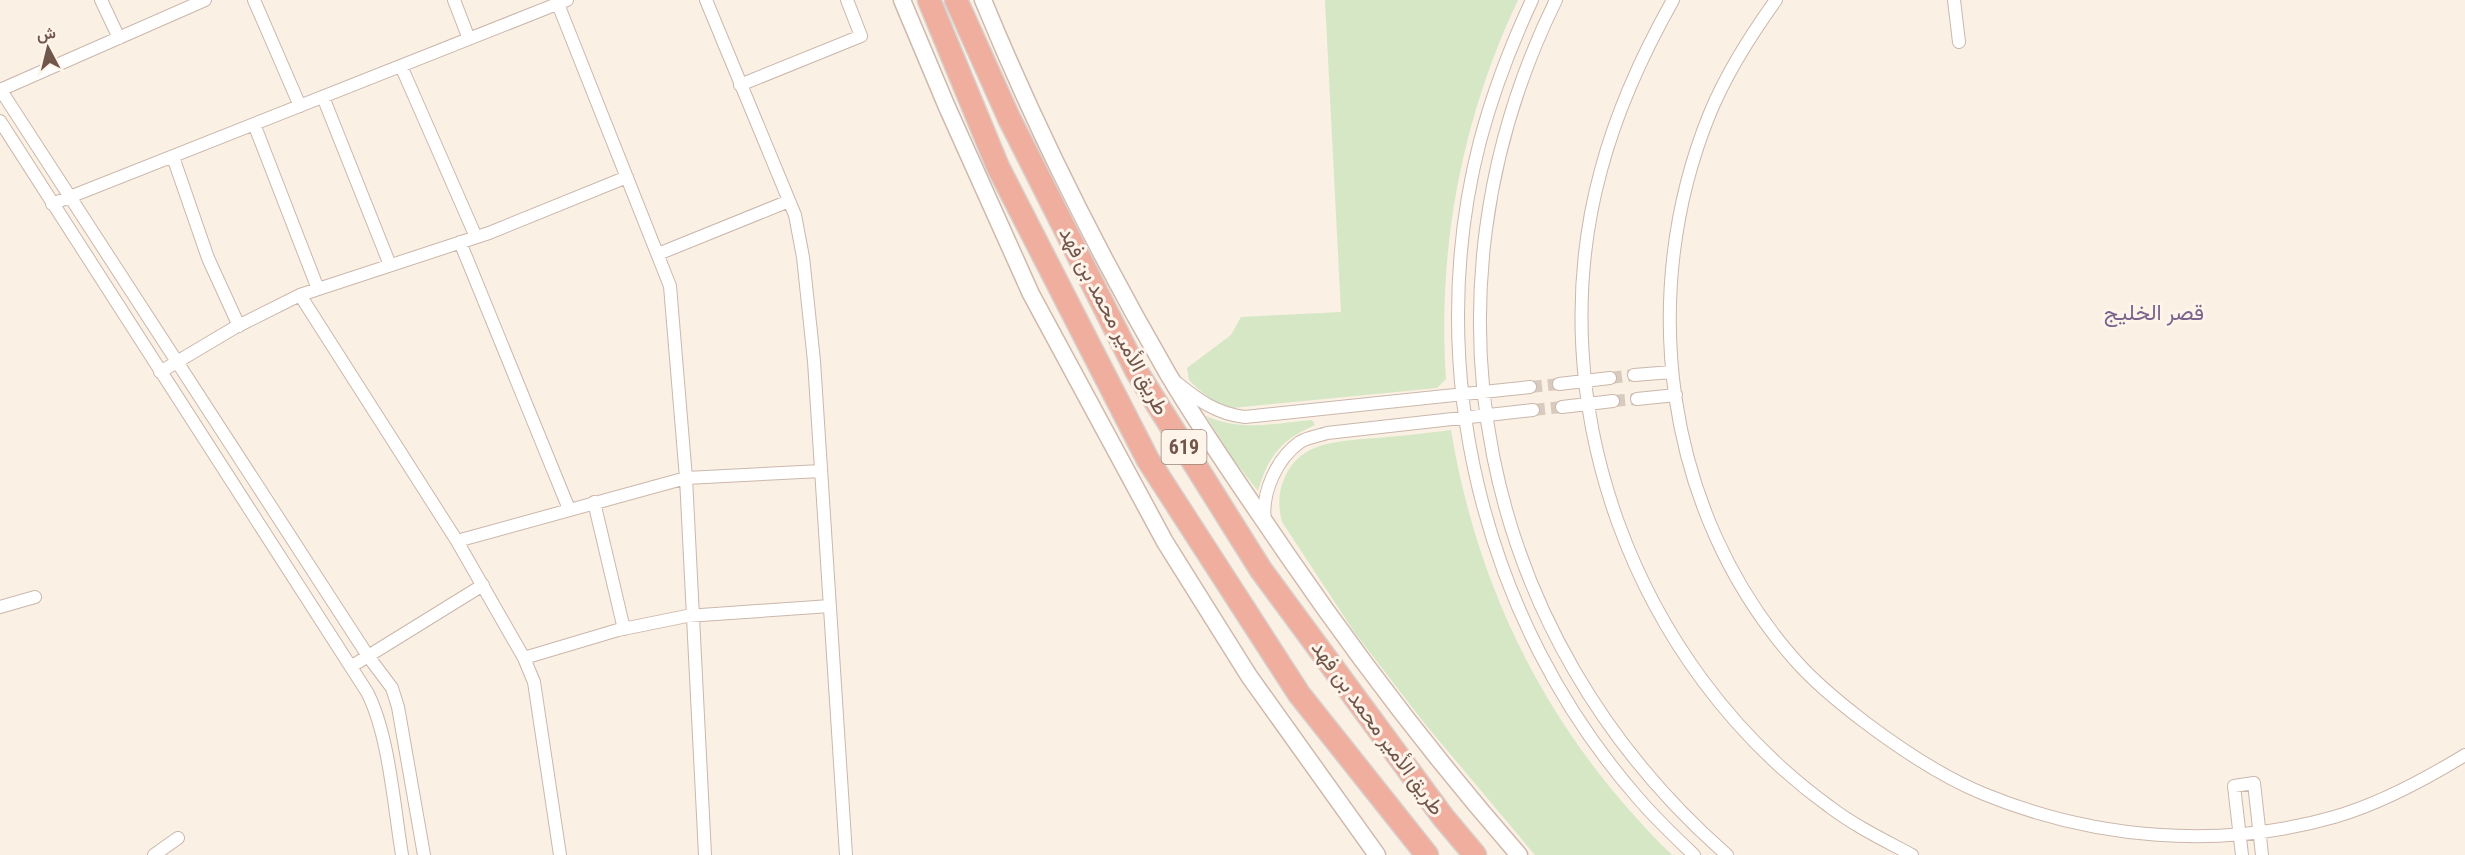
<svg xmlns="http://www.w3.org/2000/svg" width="2465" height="855" font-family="'Roboto Condensed',Vazirmatn,sans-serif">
<rect width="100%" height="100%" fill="#faf0e4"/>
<path fill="#d5e7c4" d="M1325 0H1518C1462 118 1437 249 1446 379L1437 388 1232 408C1213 403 1202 393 1189 380L1187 368 1231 335 1241 317 1341 312Z
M1206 416C1242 432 1275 423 1312 420L1315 425C1281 440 1268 456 1258 491L1233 459Z
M1451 430C1478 595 1552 738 1672 855H1535L1425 724 1355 633 1282 522C1278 507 1278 491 1285 477 1301 440 1342 441 1377 438 1402 436 1427 433 1451 430Z"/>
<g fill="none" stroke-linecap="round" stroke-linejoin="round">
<path stroke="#d8cabe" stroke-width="12" stroke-dasharray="12 6" stroke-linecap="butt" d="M1610 378 1634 375
M1530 387 1559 384
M1613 401 1637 399
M1533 410 1562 407"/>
<g stroke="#cbb7ab" stroke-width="14">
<path id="street" d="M101 0 119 38
M254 0 300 106
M454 0 469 39
M706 0 795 215 803 257 814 361 846 855
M1532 0C1511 45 1493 92 1480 141 1421 369 1483 621 1638 798 1655 818 1675 837 1694 855
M1556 0C1410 297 1478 637 1727 855
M1673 0C1642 55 1617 110 1601 170 1537 404 1635 666 1830 807 1855 826 1884 840 1912 855
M1776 0C1750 36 1727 72 1710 113 1636 294 1664 512 1795 660 1816 684 1841 704 1866 723 1902 750 1942 777 1984 794 2094 839 2219 850 2334 817 2380 804 2424 780 2465 755
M1954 0 1959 42
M558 4 670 286 686 478 705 855
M401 66 476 237
M740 85 861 36 847 0
M0 89 368 656 392 688 398 707 424 855
M0 90 205 0
M323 97 390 265
M0 121 367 692C389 734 394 807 402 855
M254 124 318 289
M173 157 208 258 239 326
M52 204 567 0
M460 242 569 509
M658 254 789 201
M300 295 457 541 524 658 534 682 560 855
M160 372 234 328 300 295 489 233 627 177
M1634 375 1672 372
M1177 383C1198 400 1217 414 1245 417L1530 387
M1559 384 1610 378
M1637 399 1676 395
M1562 407 1613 401
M594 502 624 629
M1265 521C1261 493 1277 458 1300 442 1308 437 1319 436 1327 433L1533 410
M457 541 686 478 821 471
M0 607 35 597
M524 658 618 630 687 616 830 606
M352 666 483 585
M154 855 178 838
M2242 855 2234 786 2254 783 2262 855"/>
</g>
<g stroke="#cfb9ac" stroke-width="19">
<path id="secondary" d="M902 0 947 107 1031 294 1165 542 1249 676 1377 855
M983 0C1036 129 1098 253 1168 374 1204 435 1246 494 1286 553 1358 658 1435 759 1519 855"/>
</g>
<g stroke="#d7d0cd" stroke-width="25">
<path id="highway" d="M929 0 998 167 1148 460 1299 694 1427 855
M956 0 1009 118 1137 372 1261 570 1443 817 1475 855"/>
</g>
<use href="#street" stroke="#fff" stroke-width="12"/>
<use href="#secondary" stroke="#fff" stroke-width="16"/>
<use href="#highway" stroke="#f0ae9f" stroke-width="22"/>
</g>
<g text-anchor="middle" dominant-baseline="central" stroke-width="6" stroke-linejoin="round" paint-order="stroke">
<rect fill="#fef4ea" stroke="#9b857b" stroke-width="1.5" x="1161.5" y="430" width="45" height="34" rx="4.5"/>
<g font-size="20" font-weight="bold" fill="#71564c">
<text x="1184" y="447">619</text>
</g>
<g font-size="21" fill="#71564c" stroke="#fef4ea">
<text transform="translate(1114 321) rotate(62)">طريق الأمير محمد بن فهد</text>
<text transform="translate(1378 728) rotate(54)">طريق الأمير محمد بن فهد</text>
</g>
<g font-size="22" fill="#7b648d" stroke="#fef4ea">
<text x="2154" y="312">قصر الخليج</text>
</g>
</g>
<g transform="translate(48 48) rotate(353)" stroke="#fef4ea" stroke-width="4.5" paint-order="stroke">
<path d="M0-4.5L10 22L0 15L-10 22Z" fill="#71564c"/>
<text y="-9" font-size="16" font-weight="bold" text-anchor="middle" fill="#71564c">ش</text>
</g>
</svg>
